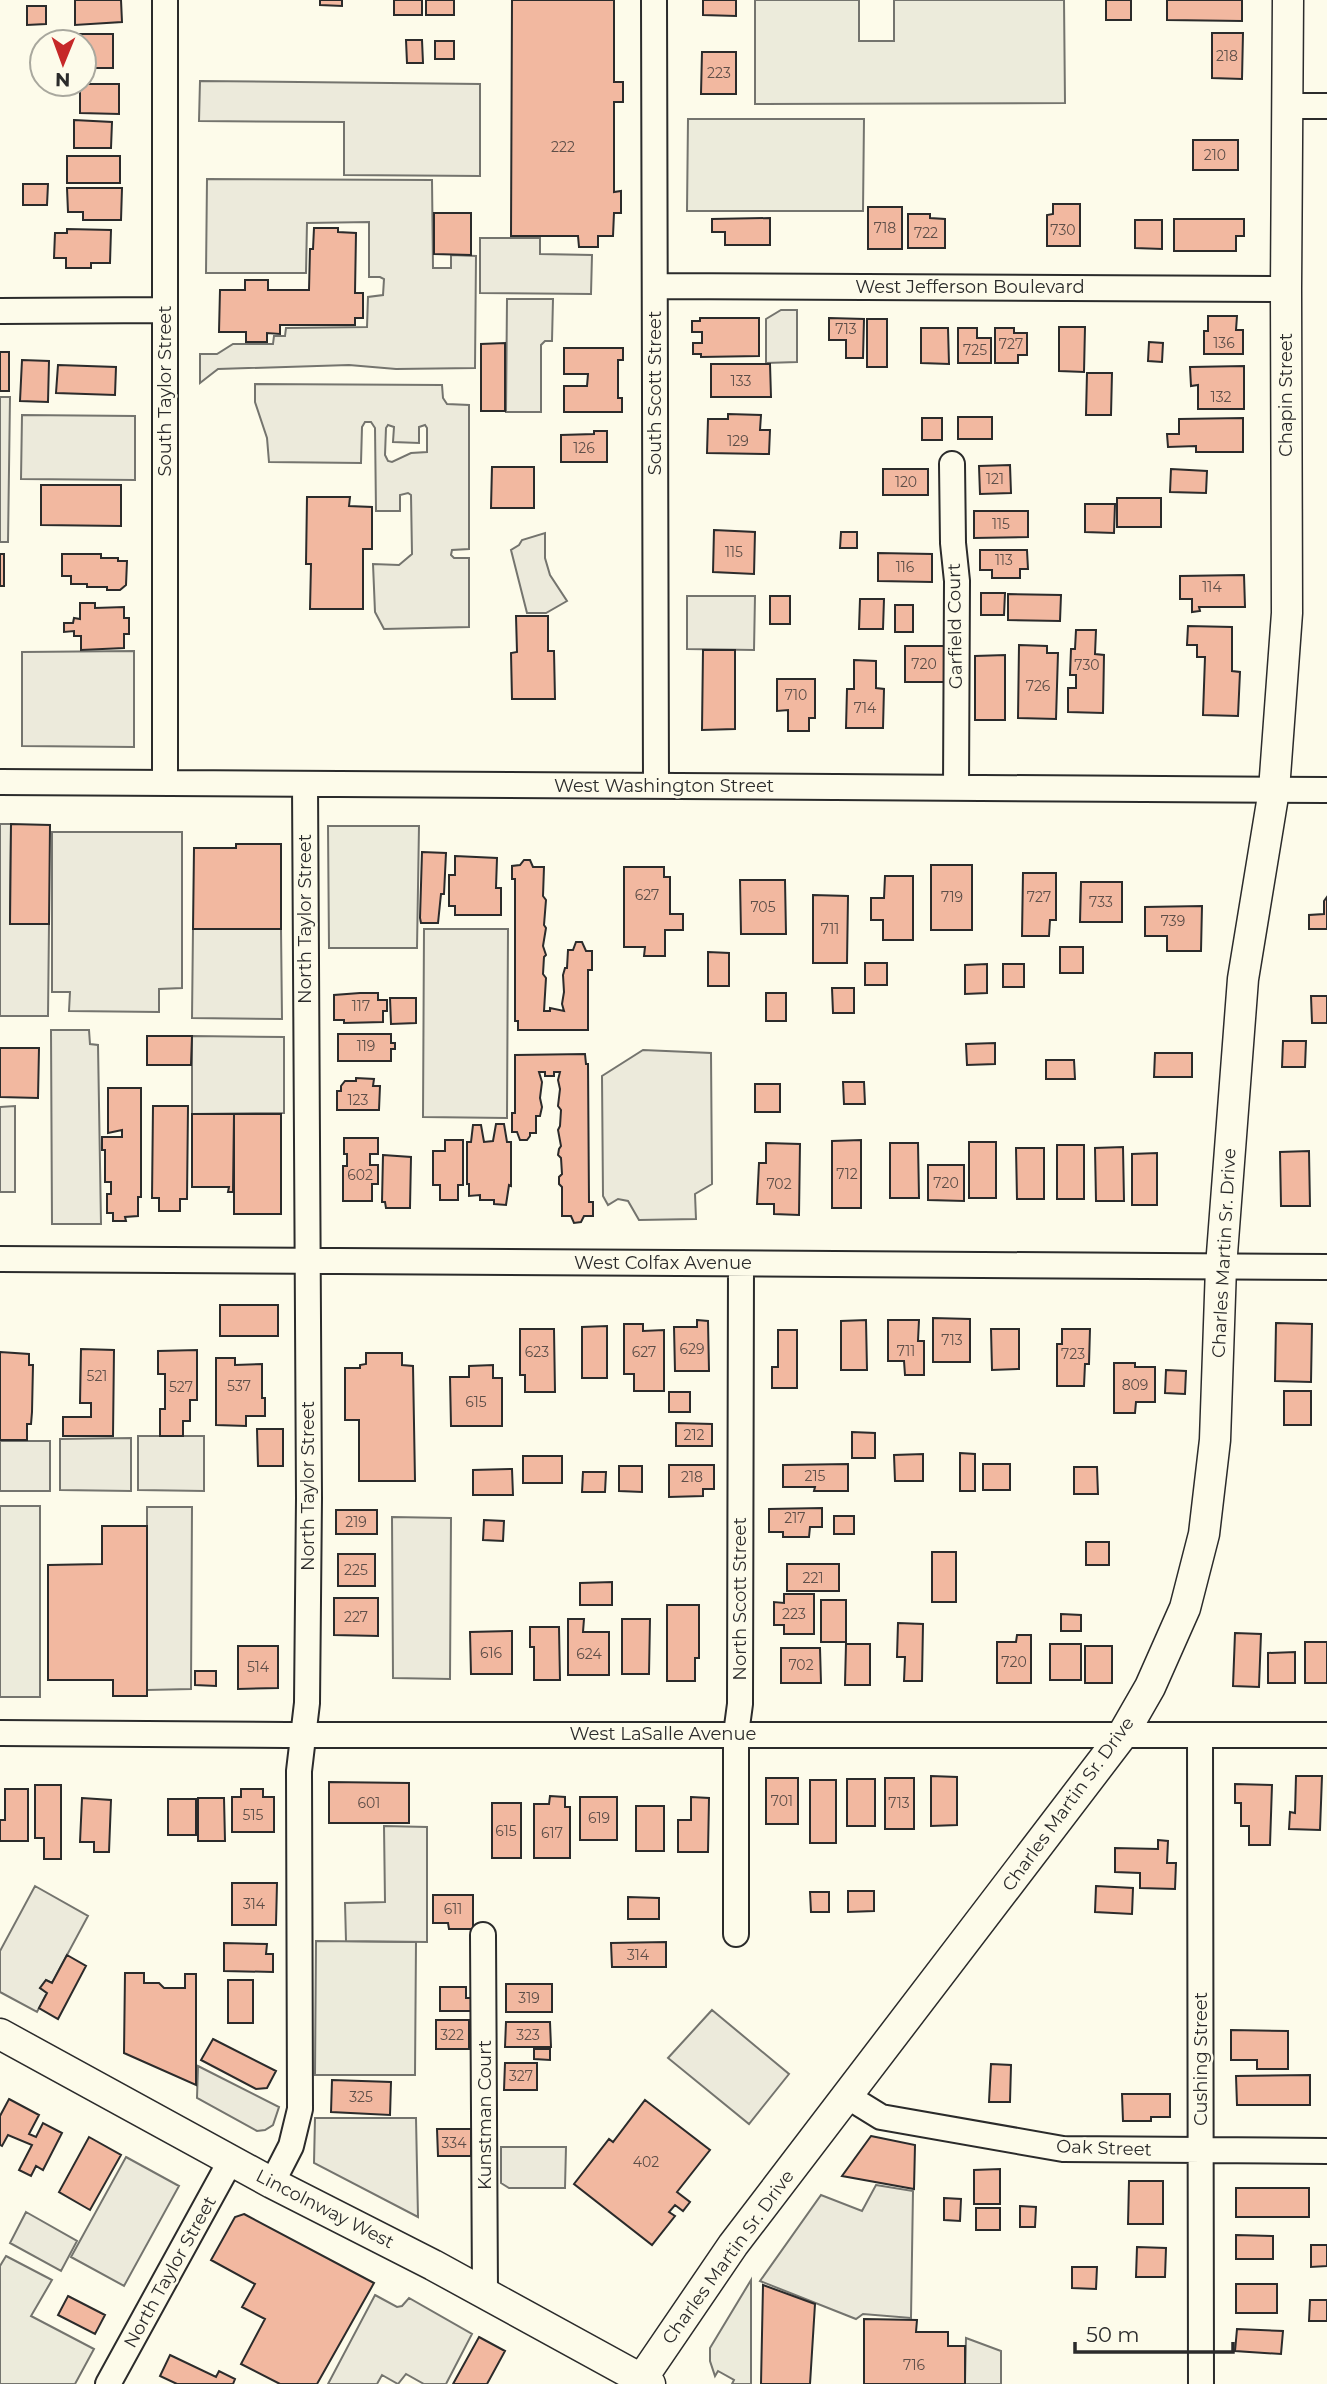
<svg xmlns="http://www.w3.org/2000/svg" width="1327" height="2384" font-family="Montserrat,sans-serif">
<rect width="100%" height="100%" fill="#fdfbea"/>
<path fill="#ecebdb" stroke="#74746e" stroke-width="2" d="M755 0H859V41H894V0H1064L1065 103 755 104Z
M688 119H864L863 211H687Z
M328 826H419L417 948H329Z
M0 1506H40V1697H0Z
M316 1941 416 1942 415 2075H315Z
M6 2256 52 2280 31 2316 94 2349 75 2384H0V2266Z
M751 2280V2384H732L734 2380 718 2371 715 2376 710 2361V2348Z"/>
<path fill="#eceadb" stroke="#74746e" stroke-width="2" fill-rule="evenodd" d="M200 81 480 84V176L344 175V122L199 121Z
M207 179 432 180 433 268H451V255L476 256 475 368 396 369 349 365 218 369 200 383V354H217L233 344H273L274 336H285L286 328 367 327 368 297 383 295 384 279 380 277H369V222L307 223 306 273H206Z
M480 238H540V254L592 255 591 294 480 293Z
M507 299H553L552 341H545L541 345V412H506Z
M781 310H797V362L766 363V319Z
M255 384 442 385 443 398 447 404 469 405V549L452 550 451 555 454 558H469V627L384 629 375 612 373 564 399 565 412 554 411 495 408 493 400 495V511H376L375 428 371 422H365L362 427 361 463 269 462 267 438 255 402ZM388 425 394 427 393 442 419 443V427L425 425 427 428V452L411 453 392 462 388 461 385 455 386 428Z
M0 397H10L8 542H0Z
M22 415 135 416V480L21 479Z
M545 533V558L550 575 567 601 546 613H527L511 550 519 545 522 540Z
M687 596H755L754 650 687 649Z
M134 651V747L22 746V652Z
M0 824H11L10 923 49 924 48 1016H0Z
M52 832H182V988L159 989V1012L69 1011 70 992H52Z
M193 929H281L282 1019 192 1018Z
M424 929H508L507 1118 423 1117Z
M51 1030H89L90 1044 98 1045 101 1224H52Z
M192 1036 284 1037V1113L192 1114Z
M643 1050 711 1053 712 1184 695 1194 696 1219 639 1220 628 1201 618 1199 608 1205 603 1196 602 1076Z
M15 1106V1192H0V1107Z
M138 1436H204V1491L138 1490Z
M131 1438V1491L60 1490V1439Z
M0 1441H50V1491H0Z
M147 1507H192L191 1689 147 1690Z
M392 1517 451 1518 450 1679 393 1678Z
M384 1826 427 1827V1942L346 1941 345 1903 385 1902Z
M35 1886 88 1916 52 1983 46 1980 40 1988 47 1993 37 2012 0 1992V1951Z
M712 2010 789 2074 749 2124 668 2058Z
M198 2066 279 2107 273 2125 265 2130 257 2131 197 2098Z
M315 2118H416L418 2217 314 2163Z
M501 2147H566L565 2188H509L501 2183Z
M126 2157 179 2186 124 2286 71 2257Z
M876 2185 913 2191 911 2318 863 2314 856 2319 760 2281 821 2195 862 2211Z
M26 2212 77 2241 61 2271 10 2243Z
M375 2295 397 2307 402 2306 409 2298 472 2334 446 2384H424L406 2374 398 2384 382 2375 377 2384H328Z
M966 2338 1001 2351V2384H965Z"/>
<path fill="#f2b8a0" stroke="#2b2b2b" stroke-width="2" d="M75 0H121L122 22 75 25Z
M320 0H342V6L320 5Z
M394 0H422V15H394Z
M426 0H454V15H426Z
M512 0H614V82H623V102H614V192L621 191V213H614L613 236H598V247H579L578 236H511Z
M703 0H736V16L703 15Z
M1106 0H1131V20H1106Z
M1167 0H1242V21L1167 20Z
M27 6H46V24L27 25Z
M1212 33H1243L1242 79 1212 78Z
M78 34H113V68H84V42H66V36Z
M406 40H422L423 63H407Z
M435 41H454V59H435Z
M702 52H736V94H701Z
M80 84H119V114L80 113Z
M74 120 112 122 111 148H74Z
M1193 140H1238V170H1193Z
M67 156H120V183H67Z
M23 184H48L47 205H23Z
M67 188H122L121 220H83V212H68Z
M1053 204H1080V246H1047V215L1053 214Z
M868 207H902V249H868Z
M434 213H471V255L434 254Z
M908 214H930V218L945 219V248H908Z
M770 218V245H725V232H712V219Z
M1174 219H1244V236H1236V251H1174Z
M1135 220H1162V249L1135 248Z
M314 228H338V232L356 233 355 293H363V318H355V325H280V334L267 333V342H246V332H219L220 290H245V280H268V290H309L310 249H313Z
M67 229 111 230 110 263H91V268H66V258H54L55 233H67Z
M1208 316H1237L1236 330H1243V354H1204V331H1208Z
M700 318H759V356L701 357V354H693V343H702V332H692V321H700Z
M829 318 864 319 863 358H846V340H829Z
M867 319H887V367H867Z
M1059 327H1085L1084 372 1059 371Z
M921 328H948L949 364 921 363Z
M958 328H977V338H991V363H958Z
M995 328H1014V333H1027V355H1018V363H995Z
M1149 342 1163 343 1162 362 1148 361Z
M505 343V411H481V344Z
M564 348H623V360H618V398H622V412H564V386H587L588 374H564Z
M0 352H9V391H0Z
M22 360 49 361 48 402 20 401Z
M711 364H770L771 397H711Z
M58 365 116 367 115 395 56 393Z
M1244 366V409H1198V385L1191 386 1190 367Z
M1087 373H1112L1111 415H1086Z
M728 414 761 415 760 430H770L769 454 707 453 708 419H728Z
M958 417H992V439H958Z
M922 418H942V440H922Z
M1243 418V452H1196V446L1168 447 1167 434H1179V419Z
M594 431H607V462H561V435L594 434Z
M1010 465 1011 493 980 494 979 466Z
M492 467H534V508H491Z
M883 469H928V495H883Z
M1171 469 1207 471 1206 493 1170 492Z
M41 485H121V526L41 525Z
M307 497H350L349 506 372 507V549H363V609H310L311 564H306Z
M1117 498H1161V527H1117Z
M1085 504H1115L1114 533 1085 532Z
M974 511H1028V537L974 538Z
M714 530 755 532 754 574 713 572Z
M841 532H857V548H840Z
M980 550H1027L1028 569H1020V578H992V570H980Z
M878 553 932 554V582L878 581Z
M0 554H4V586H0Z
M62 554H101V558H118V561H127L126 585 120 590H107V587H87V584H71V576H62Z
M1244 575 1245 607H1199L1200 611 1192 612V599H1180V576Z
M981 593H1005L1004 615H981Z
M1008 594 1061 595 1060 621 1008 620Z
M770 596H790V624H770Z
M860 599H884L883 629H859Z
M80 603H95V608L124 607V618H129V634H124V648L81 650V636H74V631L64 632V623H73L74 618 80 619Z
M895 605H913V632H895Z
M516 616H548V651H554L555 699H512L511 653 517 652Z
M1188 626 1232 627V671L1240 672 1238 716 1203 715 1205 657H1197V645H1187Z
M1076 630H1096L1095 654 1104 655 1103 713 1068 712V688H1076V675H1070L1071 649H1075Z
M1019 645 1047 646V653H1058L1056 719 1018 718Z
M905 646H944V682H905Z
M703 650H735V729L702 730Z
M1005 655V720H975V656Z
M854 660 876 661V688L884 689 883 728H846L847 689H854Z
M777 679H815V718H809V731H788V710L777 711Z
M11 824 50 825 49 924H10Z
M236 844H281V929H193L194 848H236Z
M422 852 446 853 444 894H441L438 923H421L420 918Z
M455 856 497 858 496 888H501V915H455V906H449V875H455Z
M524 860H530L533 867H544L543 896 546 900 544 925 546 928 543 946 546 955 544 957 543 974 546 978 544 1011H550V1008L564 1011 562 1004 564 992 563 975 565 968H567L568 950H573L576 942H582L586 951H592V970H588V1030H518V1021H515V879H512V866L520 865Z
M931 865H972V930H931Z
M624 867H664V877H670V914H683V930H665V956H644L645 947H624Z
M1023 873H1056V920H1050L1049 936H1022Z
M885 876H913V940H883V920H871V898H884Z
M740 880H785L786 934H741Z
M1081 882H1122V922H1080Z
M813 895 848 896 847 963H813Z
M1327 897V929H1309V915L1324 914V901Z
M1202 906 1201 951H1167V936H1145V907Z
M1060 947H1083V973H1060Z
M708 952 729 953V986H708Z
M865 963H887V985H865Z
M987 964V993L965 994V965Z
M1003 964H1024V987H1003Z
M832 988H854V1013H833Z
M360 993H378V1000H387V1011H383V1022L344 1023V1020H334V995Z
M766 993H786V1021H766Z
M1311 996H1327V1023H1312Z
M390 998H416V1023L391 1024Z
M338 1034H391V1043H395V1049H391V1061H338Z
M147 1036H192L191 1065H147Z
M1283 1041H1306L1305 1067H1282Z
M995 1043V1064L967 1065 966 1044Z
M0 1048H39L38 1098 0 1097Z
M1155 1053H1192V1077H1154Z
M585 1054 586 1064H588L589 1202H593V1216H584L581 1222 574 1223 571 1216H562V1187L559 1184V1177L562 1174 561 1158 558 1155 559 1149 561 1146 558 1130 560 1126 561 1110 558 1106 560 1089 558 1080 560 1072H554V1076H545V1072H539L542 1082 540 1098 542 1107 540 1116H536V1133H530V1136L527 1140H520L517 1132H512V1113H515V1055Z
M1046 1060H1074L1075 1079H1046Z
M356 1078 374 1079 373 1086H380L379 1110H337V1091H341V1086L345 1081H356Z
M843 1082H864L865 1104H844Z
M755 1084H780V1112H755Z
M108 1088H141V1197H138V1216L125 1217 126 1221H113V1213H107V1194H111V1182H105V1150H102V1137H122V1130L108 1133Z
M153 1106H188L187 1199H180V1211H159V1198H152Z
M192 1114H234L233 1192H228L229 1187H192Z
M234 1114H281V1214H234Z
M496 1124H504L507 1142H511V1186L509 1185 506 1205 494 1204V1200H480V1195L469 1196V1184H467V1142H471L473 1125H481L484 1142 493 1141Z
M344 1138H378V1154H370V1165H378V1184H372V1201H343V1166H347V1154H344Z
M445 1140H463V1185H458V1200H440V1185H433V1151H445Z
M861 1140V1208H832V1141Z
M969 1142H996V1198H969Z
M766 1143 800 1144 799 1215 774 1214V1204H757L759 1163H766Z
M890 1143H918L919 1198H890Z
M1057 1145H1084V1199H1057Z
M1123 1147 1124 1201H1096L1095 1148Z
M1016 1148H1044V1199H1017Z
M1309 1151 1310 1206H1281L1280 1152Z
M1157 1153V1205H1132V1154Z
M383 1155 411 1157 410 1208H386L385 1202H382Z
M928 1165H964V1201L928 1200Z
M220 1305H278V1336H220Z
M933 1318 970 1319V1362H933Z
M697 1320 708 1321 709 1371H675L674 1327H697Z
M866 1320 867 1370H841V1321Z
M888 1320H919L918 1341H924V1375H905L904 1361H888Z
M1276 1323 1312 1324 1311 1382 1275 1381Z
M624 1324H643V1331L664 1330V1391H634V1374H624Z
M607 1326V1378H582V1327Z
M520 1329H554L555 1392H525V1375H520Z
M991 1329H1019V1369L992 1370Z
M1062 1329H1090L1089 1364H1085L1084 1386H1057V1344H1062Z
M778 1330H797V1388H772V1367H778Z
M81 1349 114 1350 113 1436H63V1417H91V1403H80Z
M197 1350V1400H190V1421H183V1436H160V1409H165V1374H158V1351Z
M0 1352 29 1354V1365H33L32 1412 31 1424H27V1440H0Z
M366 1353H402V1365L413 1366 415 1481H359V1420H345V1368H360V1365L366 1364Z
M216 1358H235V1365L262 1364V1398H265V1416H246V1426L216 1425Z
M1114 1363H1135V1367H1155V1402H1136L1135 1413H1114Z
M493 1365V1378H502V1426H451L450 1377H469V1366Z
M1166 1370 1186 1371 1185 1394 1165 1393Z
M1284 1391H1311V1425H1284Z
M669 1392H690V1412H669Z
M676 1423 712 1424V1446H676Z
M257 1429H283V1466H258Z
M852 1432 875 1433V1458H852Z
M960 1453 975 1454V1491H960Z
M923 1454V1481H895L894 1455Z
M523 1456H562V1483H523Z
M848 1464V1491H814L815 1487H783V1465Z
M983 1464H1010V1490H983Z
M669 1465H714V1489H703V1496L669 1497Z
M619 1466H642V1492L619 1491Z
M1074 1467H1097L1098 1494H1074Z
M512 1469 513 1495H473V1470Z
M583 1472H606L605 1492H582Z
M822 1508V1527H810L809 1537H783V1532H769V1509Z
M336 1510H377V1534H336Z
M834 1516H854V1534H834Z
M484 1520 504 1521 503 1541 483 1540Z
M102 1526H147V1696H113V1680H48V1565L102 1564Z
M1086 1542H1109V1565H1086Z
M932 1552H956V1602H932Z
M338 1554H375V1586H338Z
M787 1564H839V1591H787Z
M612 1582V1605H580V1583Z
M784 1594H814V1634H784V1625H774V1602L784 1603Z
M334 1598H378V1636L334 1635Z
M821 1600H846V1642H821Z
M667 1605H699V1658H695V1681H667Z
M1061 1614 1081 1615V1631H1061Z
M568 1619H584L583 1632H609V1675H568Z
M622 1619H650L649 1674H622Z
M898 1623 923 1624 922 1681H904L905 1657H897Z
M530 1627H559L560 1680H534V1647H530Z
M512 1631V1674H471L470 1632Z
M1235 1633 1261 1634 1259 1687 1233 1686Z
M1017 1635H1031V1683H997V1642H1016Z
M1305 1642H1327V1683H1305Z
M846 1644H870V1685H845Z
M1050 1644H1081V1680H1050Z
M238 1646H278V1688L238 1689Z
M1085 1646H1112V1683H1085Z
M781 1648H820L821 1683H781Z
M1295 1652V1683H1268V1653Z
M195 1671H216V1686L195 1685Z
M931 1776 957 1777V1825L931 1826Z
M1296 1776H1322L1320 1830 1289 1829 1290 1812 1295 1813Z
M766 1778H798V1824H766Z
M885 1778H914V1829H885Z
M847 1779H875V1826H847Z
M810 1780H836V1843H810Z
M329 1782 409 1783V1823H329Z
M1235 1784 1272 1785 1270 1845H1249V1826H1241V1803H1235Z
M35 1785H61V1859H44V1838H35Z
M5 1789H28V1841H0V1820H5Z
M241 1789H263V1797H274V1832H232V1797H241Z
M550 1796 565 1797V1807H570V1858H534V1804H549Z
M580 1797H617V1840H580Z
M691 1797 709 1798 708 1852H678V1820H691Z
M82 1798 111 1800 109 1852H94V1842H80Z
M198 1798H224L225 1841H198Z
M168 1799H196V1835H168Z
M492 1803H521V1858H492Z
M636 1806H664V1851H636Z
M1158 1840 1168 1841 1167 1863H1176L1175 1889 1140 1888V1873L1115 1872V1848L1158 1849Z
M232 1883H277L276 1925H232Z
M1096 1886 1133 1888 1132 1914 1095 1912Z
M848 1891H874V1911L848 1912Z
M810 1892H829V1912H811Z
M433 1895H473V1929H449L448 1923H433Z
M628 1897 659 1898V1919H628Z
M666 1942V1967H612L611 1943Z
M224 1943 267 1944 266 1954H273V1972L224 1971Z
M67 1955 86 1966 58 2019 39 2008 47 1993 40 1988 46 1980 52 1983Z
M125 1973H144V1983H159L164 1988H185V1974H196V2085L124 2053Z
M228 1980H253V2023H228Z
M506 1984H552V2012H506Z
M440 1987H466V1998H472V2011H440Z
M436 2020H469V2049H436Z
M506 2022H550L551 2047H505Z
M1231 2030 1288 2031V2069H1257V2060H1231Z
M213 2039 276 2071 267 2088 256 2089 201 2060Z
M534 2049H550V2060L534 2059Z
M505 2063H537V2090H504Z
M991 2064 1011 2065 1010 2102H989Z
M1310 2075V2105H1237L1236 2076Z
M332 2080 391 2082 390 2115 331 2112Z
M1122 2094H1170V2117H1151V2121H1123Z
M9 2099 39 2115 29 2134 36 2137 43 2123 62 2133 43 2170 36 2166 31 2176 19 2170 32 2145 8 2135 2 2146 0 2145V2116Z
M645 2100 710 2150 677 2192 690 2202 683 2211 675 2205 669 2212 675 2216 652 2245 574 2184 609 2139 613 2142Z
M437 2129H471V2156H438Z
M871 2136 915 2145 914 2189 842 2176Z
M89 2137 121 2155 90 2210 59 2192Z
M1000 2169V2204H974V2170Z
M1129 2181H1163V2224H1128Z
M1236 2188H1309V2217H1236Z
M944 2198 961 2199 960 2221 944 2220Z
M1020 2206 1036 2207 1035 2227H1020Z
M976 2208H1000V2230H976Z
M244 2214 374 2283 317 2384H280L241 2364 265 2319 242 2307 255 2284 211 2260 235 2217Z
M1236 2235 1273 2236V2259H1236Z
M1311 2245H1327V2266L1311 2267Z
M1137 2247 1166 2248 1165 2277H1136Z
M1072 2267H1097L1096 2289 1072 2288Z
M1236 2284H1277V2313H1236Z
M763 2285 815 2304 810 2384H761Z
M68 2296 105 2315 95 2334 58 2315Z
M1310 2300H1327V2321H1309Z
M864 2319 917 2320 916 2332H948V2346H965V2384H864Z
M1237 2329 1283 2331 1281 2354 1235 2351Z
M479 2337 505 2351 487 2384H453Z
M170 2355 216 2377 219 2371 235 2379 233 2384H177L160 2376Z"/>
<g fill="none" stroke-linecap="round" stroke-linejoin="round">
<g stroke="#2b2b2b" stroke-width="28">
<path id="minor" d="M654 0 656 786
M1287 106H1327
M655 286 1286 289
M0 311 165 310
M952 464 953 543 957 581 956 788
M0 782 1327 790
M165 783V0
M0 1259 1327 1267
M0 1733 287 1735H1327
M1200 1735 1201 2384
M736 1934V1734L740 1704 741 1264
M483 1935 485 2294
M847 2096 881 2117 1063 2149 1327 2151
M272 2183 291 2146 300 2109 299 1771 307 1703 309 1498 305 784
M108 2384 231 2160"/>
</g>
<g stroke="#2b2b2b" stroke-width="33">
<path id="major" d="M0 2034 272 2183 433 2265 650 2384
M641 2380 733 2245 1123 1734 1150 1687 1185 1608 1204 1534 1215 1440 1221 1267 1243 979 1274 790 1287 613 1286 289 1288 0"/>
</g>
<use href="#minor" stroke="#fdfbea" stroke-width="24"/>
<use href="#major" stroke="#fdfbea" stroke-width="30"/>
</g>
<g text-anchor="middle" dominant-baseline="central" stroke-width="5" stroke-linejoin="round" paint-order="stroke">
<g font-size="14" fill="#5d4e48">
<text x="1227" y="56">218</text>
<text x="719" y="73">223</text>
<text x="563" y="147">222</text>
<text x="1215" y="155">210</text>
<text x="885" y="228">718</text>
<text x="1063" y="230">730</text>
<text x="926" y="233">722</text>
<text x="846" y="329">713</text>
<text x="1224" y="343">136</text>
<text x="1011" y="344">727</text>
<text x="975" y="350">725</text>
<text x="741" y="381">133</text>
<text x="1221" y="397">132</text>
<text x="738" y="441">129</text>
<text x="584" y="448">126</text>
<text x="995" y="479">121</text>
<text x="906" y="482">120</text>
<text x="1001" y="524">115</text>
<text x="734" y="552">115</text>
<text x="1004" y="560">113</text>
<text x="905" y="567">116</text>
<text x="1212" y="587">114</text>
<text x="924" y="664">720</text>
<text x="1087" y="665">730</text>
<text x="1038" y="686">726</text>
<text x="796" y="695">710</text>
<text x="865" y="708">714</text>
<text x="647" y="895">627</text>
<text x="952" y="897">719</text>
<text x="1039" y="897">727</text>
<text x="1101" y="902">733</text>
<text x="763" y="907">705</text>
<text x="1173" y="921">739</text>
<text x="830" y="929">711</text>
<text x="361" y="1006">117</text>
<text x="366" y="1046">119</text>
<text x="358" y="1100">123</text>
<text x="847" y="1174">712</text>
<text x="360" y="1175">602</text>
<text x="946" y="1183">720</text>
<text x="779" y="1184">702</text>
<text x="952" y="1340">713</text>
<text x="692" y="1349">629</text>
<text x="906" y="1351">711</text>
<text x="537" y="1352">623</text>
<text x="644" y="1352">627</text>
<text x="1073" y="1354">723</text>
<text x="97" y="1376">521</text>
<text x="1135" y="1385">809</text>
<text x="239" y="1386">537</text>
<text x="181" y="1387">527</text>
<text x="476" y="1402">615</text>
<text x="694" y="1435">212</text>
<text x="815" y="1476">215</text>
<text x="692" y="1477">218</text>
<text x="795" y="1518">217</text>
<text x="356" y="1522">219</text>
<text x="356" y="1570">225</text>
<text x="813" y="1578">221</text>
<text x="794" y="1614">223</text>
<text x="356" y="1617">227</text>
<text x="491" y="1653">616</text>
<text x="589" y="1654">624</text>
<text x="1014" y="1662">720</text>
<text x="801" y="1665">702</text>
<text x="258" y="1667">514</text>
<text x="782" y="1801">701</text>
<text x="369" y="1803">601</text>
<text x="899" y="1803">713</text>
<text x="253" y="1815">515</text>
<text x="599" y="1818">619</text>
<text x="506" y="1831">615</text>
<text x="552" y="1833">617</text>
<text x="254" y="1904">314</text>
<text x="453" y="1909">611</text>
<text x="638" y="1955">314</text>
<text x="529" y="1998">319</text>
<text x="452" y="2035">322</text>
<text x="528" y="2035">323</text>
<text x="521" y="2076">327</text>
<text x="361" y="2097">325</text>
<text x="454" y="2143">334</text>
<text x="646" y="2162">402</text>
<text x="914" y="2365">716</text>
</g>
<g font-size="18" fill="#2b2b2b" stroke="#fdfbea">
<text x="970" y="287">West Jefferson Boulevard</text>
<text transform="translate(165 391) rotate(-90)">South Taylor Street</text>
<text transform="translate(655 393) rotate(-90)">South Scott Street</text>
<text transform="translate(1286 395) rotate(-90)">Chapin Street</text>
<text transform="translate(955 626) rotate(-91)">Garfield Court</text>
<text x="664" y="786">West Washington Street</text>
<text transform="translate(305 919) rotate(-90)">North Taylor Street</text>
<text transform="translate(1224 1253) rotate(-87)">Charles Martin Sr. Drive</text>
<text x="663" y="1263">West Colfax Avenue</text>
<text transform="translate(308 1486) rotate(-90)">North Taylor Street</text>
<text transform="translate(740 1599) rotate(-90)">North Scott Street</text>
<text x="663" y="1734">West LaSalle Avenue</text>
<text transform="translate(1068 1804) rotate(-54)">Charles Martin Sr. Drive</text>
<text transform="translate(1201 2059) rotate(-90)">Cushing Street</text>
<text transform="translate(485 2115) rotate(-90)">Kunstman Court</text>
<text transform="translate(1104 2148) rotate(2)">Oak Street</text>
<text transform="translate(325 2209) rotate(27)">Lincolnway West</text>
<text transform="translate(728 2257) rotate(-54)">Charles Martin Sr. Drive</text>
<text transform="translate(170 2272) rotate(-61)">North Taylor Street</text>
</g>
</g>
<g transform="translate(63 63) rotate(181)"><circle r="33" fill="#fdfbea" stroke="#a9a89e" stroke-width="2"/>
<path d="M0-5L12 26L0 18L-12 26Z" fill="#c62828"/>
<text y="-10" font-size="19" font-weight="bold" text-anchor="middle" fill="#2b2b2b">N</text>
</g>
<path d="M1075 2342v10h158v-10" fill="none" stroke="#2b2b2b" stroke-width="3.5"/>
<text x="1086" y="2342" font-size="21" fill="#2b2b2b" stroke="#fdfbea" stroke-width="5" paint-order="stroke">50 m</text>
</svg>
